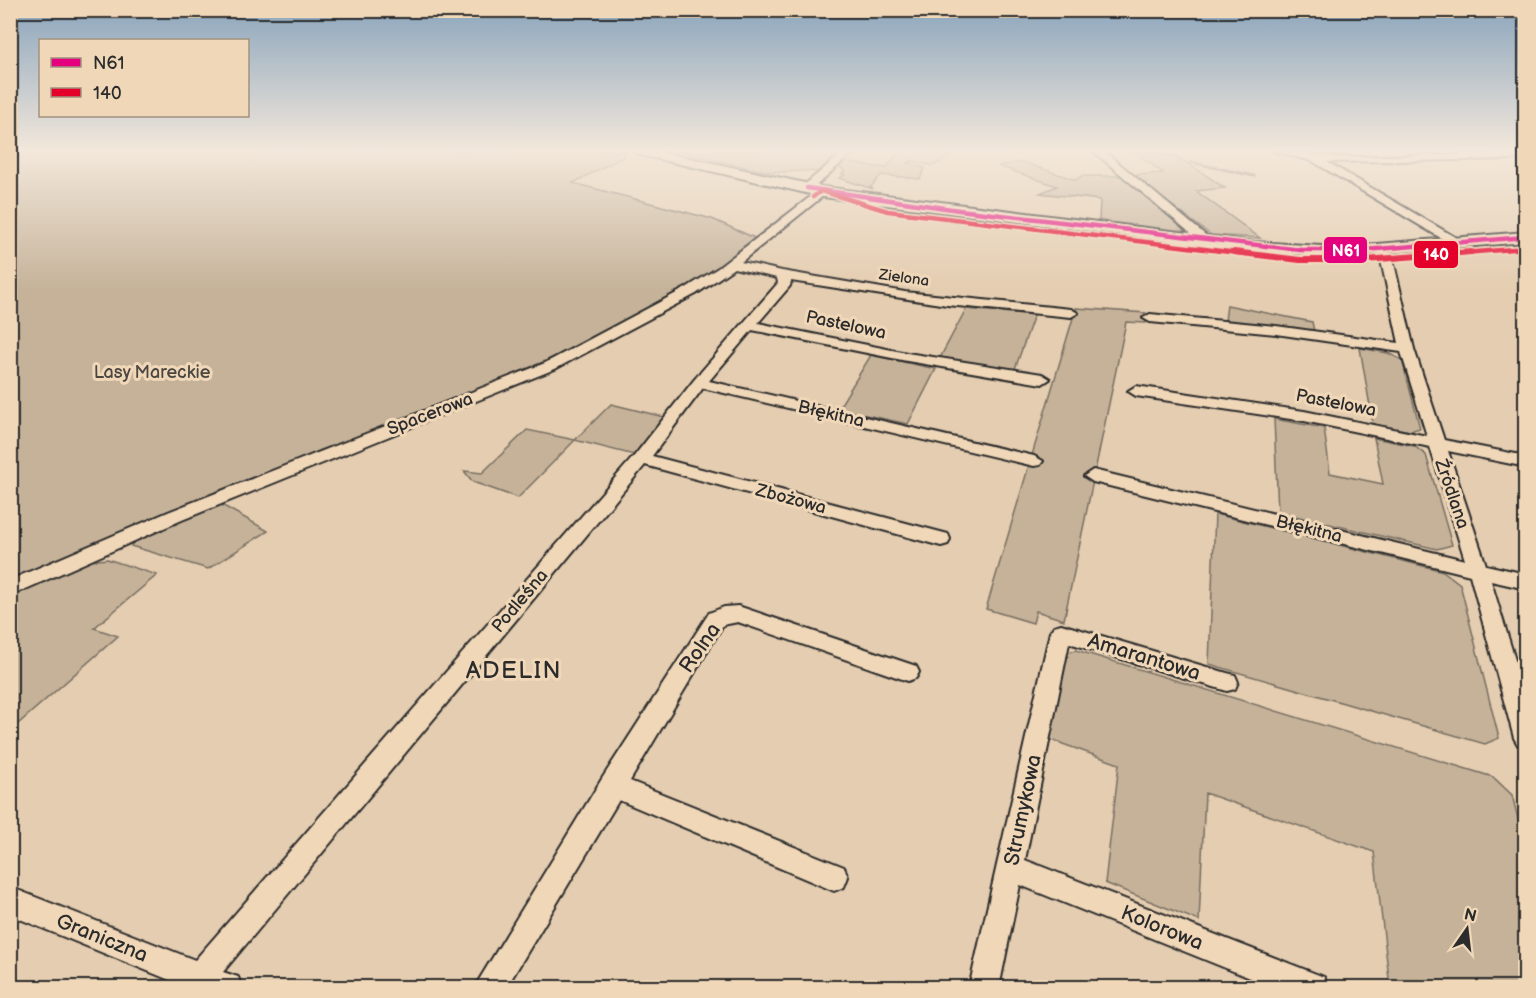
<svg xmlns="http://www.w3.org/2000/svg" width="1536" height="998" font-family="'Balsamiq Sans',sans-serif">
<rect width="100%" height="100%" fill="#e4cdb0"/>
<filter id="ink" filterUnits="userSpaceOnUse"><feTurbulence type="fractalNoise" baseFrequency=".0167" numOctaves="2"/><feDisplacementMap in="SourceGraphic" scale="12" xChannelSelector="R" yChannelSelector="G"/><feConvolveMatrix kernelMatrix="1 2 1 2 8 2 1 2 1" color-interpolation-filters="sRGB"/></filter>
<g filter="url(#ink)">
<path fill="#c5b299" stroke="#786e62" stroke-width="1.5" d="M11 151H627L623 157 573 183 712 219 757 239 704 279 587 343 430 410 321 450 11 584Z
M678 151H832L841 152 817 172C799 169 783 174 765 171 736 166 707 157 678 151Z
M900 151 954 153 934 166 913 161 908 163 925 168 920 179 881 175 871 187 873 189 839 178 845 175 842 174 845 171 839 167 844 162 886 168Z
M1133 151H1169L1225 188 1196 191 1260 238 1211 235 1131 175 1163 173Z
M1022 162 1076 180 1081 176H1124L1189 229 1185 231 1099 221 1100 200 1040 193 1057 186 998 166Z
M1227 305 1312 322 1314 331 1225 321Z
M1076 308 1146 313V323L1126 322 1064 620 1036 611 1033 623 986 609Z
M966 309 1034 315 1015 369 940 358Z
M1360 348 1388 353 1402 360 1420 428 1410 431 1373 424Z
M871 355 936 369 908 424 838 409Z
M611 404 664 417 634 455 575 440 518 498 473 482 464 471 482 473 527 430 575 440Z
M1274 419 1324 428 1330 473 1383 484 1374 438 1414 446 1426 455 1452 545 1437 549 1278 512Z
M220 504 268 531 208 569 131 546 134 541Z
M1215 514 1443 571 1460 584 1499 738 1485 744 1209 664Z
M107 559 157 575 94 628 118 636 11 730V596L90 561Z
M1076 650 1493 777 1512 795 1525 846V987H1390L1374 852 1205 793 1199 921 1105 883 1119 764 1046 738 1063 654Z"/>
<g fill="none" stroke-linecap="round" stroke-linejoin="round">
<path stroke="#6e665b" stroke-width="3" d="M1154 151 1180 159
M1190 162 1254 176"/>
<g stroke="#2b2b2b" stroke-width="4">
<path id="minor" d="M845 151H855L811 190H803V186Z
M1093 151H1104L1209 238V242H1201Z
M1273 151 1340 157 1526 153V159L1327 162 1460 240V246L1456 247 1312 161Z
M819 190 828 192 741 262 782 271 905 292 1071 309 1078 313 1071 317 947 305 791 281 790 286 758 323 907 353 1042 374 1050 379 1042 384 907 361 752 330 709 381 1034 456 1043 461 1040 465 1034 466 703 388 652 456 948 534 950 539 948 544 941 546 645 465 223 972 238 977 242 988H175L177 983 10 915V887L195 960 635 455 694 380 778 283 777 278 734 268 696 294 555 369 182 520 10 596V580L168 512 545 363 686 288 718 268Z
M1381 245 1392 255 1414 349 1444 440 1526 456V467L1448 451 1486 565 1526 574V589L1491 581 1526 696V748L1518 745 1514 738 1470 575 1093 482 1084 476 1093 470 1465 560 1430 447 1304 421 1136 396 1128 391 1136 386 1304 411 1427 436 1401 352 1276 334 1150 322 1143 318 1150 314 1276 326 1399 343 1380 256 1375 249Z
M738 606 916 666 919 672 916 678 908 681 738 622 723 625 630 781 844 867 848 877 844 887 834 891 619 800 506 988H474L603 777 709 613 724 607Z
M1061 624 1227 673 1235 675 1238 682 1235 689 1227 691 1069 643 1025 860 1324 977 1328 988H1275L1020 885 999 988H969L1050 632 1054 626Z"/>
</g>
<g stroke="#2b2b2b" stroke-width="4">
<path id="secondary" d="M634 151H658L823 187 1255 242 1339 247 1526 232V242L1339 257 1255 252 823 197 641 155Z"/>
</g>
<use href="#minor" fill="#f0d7b8" fill-rule="evenodd"/>
<use href="#secondary" fill="#f0d7b8" fill-rule="evenodd"/>
<g stroke="#f0d7b8" stroke-width="8">
<path id="bus-1" d="M807 188 959 210 1301 250H1364L1526 237"/>
</g>
<g stroke="#f0d7b8" stroke-width="8">
<path id="bus-2-far1" d="M813 197 821 191 888 211 1246 254
M1451 254 1526 248"/>
</g>
<g stroke="#f0d7b8" stroke-width="10">
<path id="bus-2" d="M1234 252 1300 260H1365L1471 252"/>
</g>
<use href="#bus-1" stroke="#e5007d" stroke-width="4.5"/>
<use href="#bus-2-far1" stroke="#e4002b" stroke-width="4.5"/>
<use href="#bus-2" stroke="#e4002b" stroke-width="6"/>
</g>
</g>
<linearGradient id="sky" x2="0" y2="1"><stop stop-color="#89a4bc"/><stop offset="0.52" stop-color="#f3e8db"/><stop offset="1" stop-color="#f3e8db" stop-opacity="0"/></linearGradient>
<rect width="1536" height="290" fill="url(#sky)"/>
<g text-anchor="middle" dominant-baseline="central" stroke-width="6" stroke-linejoin="round" paint-order="stroke">
<g font-size="15" fill="#2b2b2b" stroke="#f0d7b8">
<text transform="translate(904 278) rotate(8)">Zielona</text>
</g>
<g font-size="18" fill="#2b2b2b" stroke="#f0d7b8">
<text transform="translate(846 325) rotate(12)">Pastelowa</text>
<text transform="translate(1336 403) rotate(11)">Pastelowa</text>
<text transform="translate(430 414) rotate(-21)">Spacerowa</text>
<text transform="translate(831 414) rotate(13)">Błękitna</text>
<text transform="translate(1452 494) rotate(71)">Źródlana</text>
<text transform="translate(791 499) rotate(15)">Zbożowa</text>
<text transform="translate(1309 529) rotate(14)">Błękitna</text>
<text transform="translate(520 601) rotate(-50)">Podleśna</text>
</g>
<g font-size="18" fill="#4a4641" stroke="#f0d7b8">
<text x="152" y="372">Lasy Mareckie</text>
</g>
<g font-size="21" fill="#2b2b2b" stroke="#f0d7b8">
<text transform="translate(700 648) rotate(-55)">Rolna</text>
<text transform="translate(1144 657) rotate(17)">Amarantowa</text>
<text transform="translate(1023 810) rotate(-78)">Strumykowa</text>
<text transform="translate(1162 928) rotate(22)">Kolorowa</text>
<text transform="translate(102 938) rotate(22)">Graniczna</text>
</g>
<g font-size="24" letter-spacing="1.5" fill="#2b2b2b" stroke="#f0d7b8">
<text x="514" y="670">ADELIN</text>
</g>
</g>
<g stroke="#f0d7b8" stroke-width="2">
<rect x="1323" y="236" width="45" height="28" rx="6" fill="#e5007d"/>
<rect x="1413" y="240" width="46" height="29" rx="6" fill="#e4002b"/>
</g>
<g font-size="16" text-anchor="middle" font-weight="bold" fill="#fff">
<text x="1346" y="256">N61</text>
<text x="1436" y="260">140</text>
</g>
<rect width="1536" height="998" fill="none" stroke="#f0d7b8" stroke-width="36"/>
<rect x="18" y="18" width="1500" height="962" fill="none" stroke="#2b2b2b" stroke-width="2" filter="url(#ink)"/>
<rect x="39" y="39" width="210" height="78" fill="#f0d7b8" stroke="#a19280" stroke-width="1.5"/>
<rect x="51" y="58" width="30" height="9" fill="#e5007d" stroke="#a19280" stroke-width="1.5"/>
<text x="93" y="69" font-size="18" fill="#2b2b2b">N61</text>
<rect x="51" y="88" width="30" height="9" fill="#e4002b" stroke="#a19280" stroke-width="1.5"/>
<text x="93" y="99" font-size="18" fill="#2b2b2b">140</text>
<g transform="translate(1467 929) rotate(14)" stroke="#f0d7b8" stroke-width="4.5" paint-order="stroke">
<path d="M0-4.5L10 22L0 15L-10 22Z" fill="#2b2b2b"/>
<text y="-9" font-size="16" font-weight="bold" text-anchor="middle" fill="#2b2b2b">N</text>
</g>
</svg>
